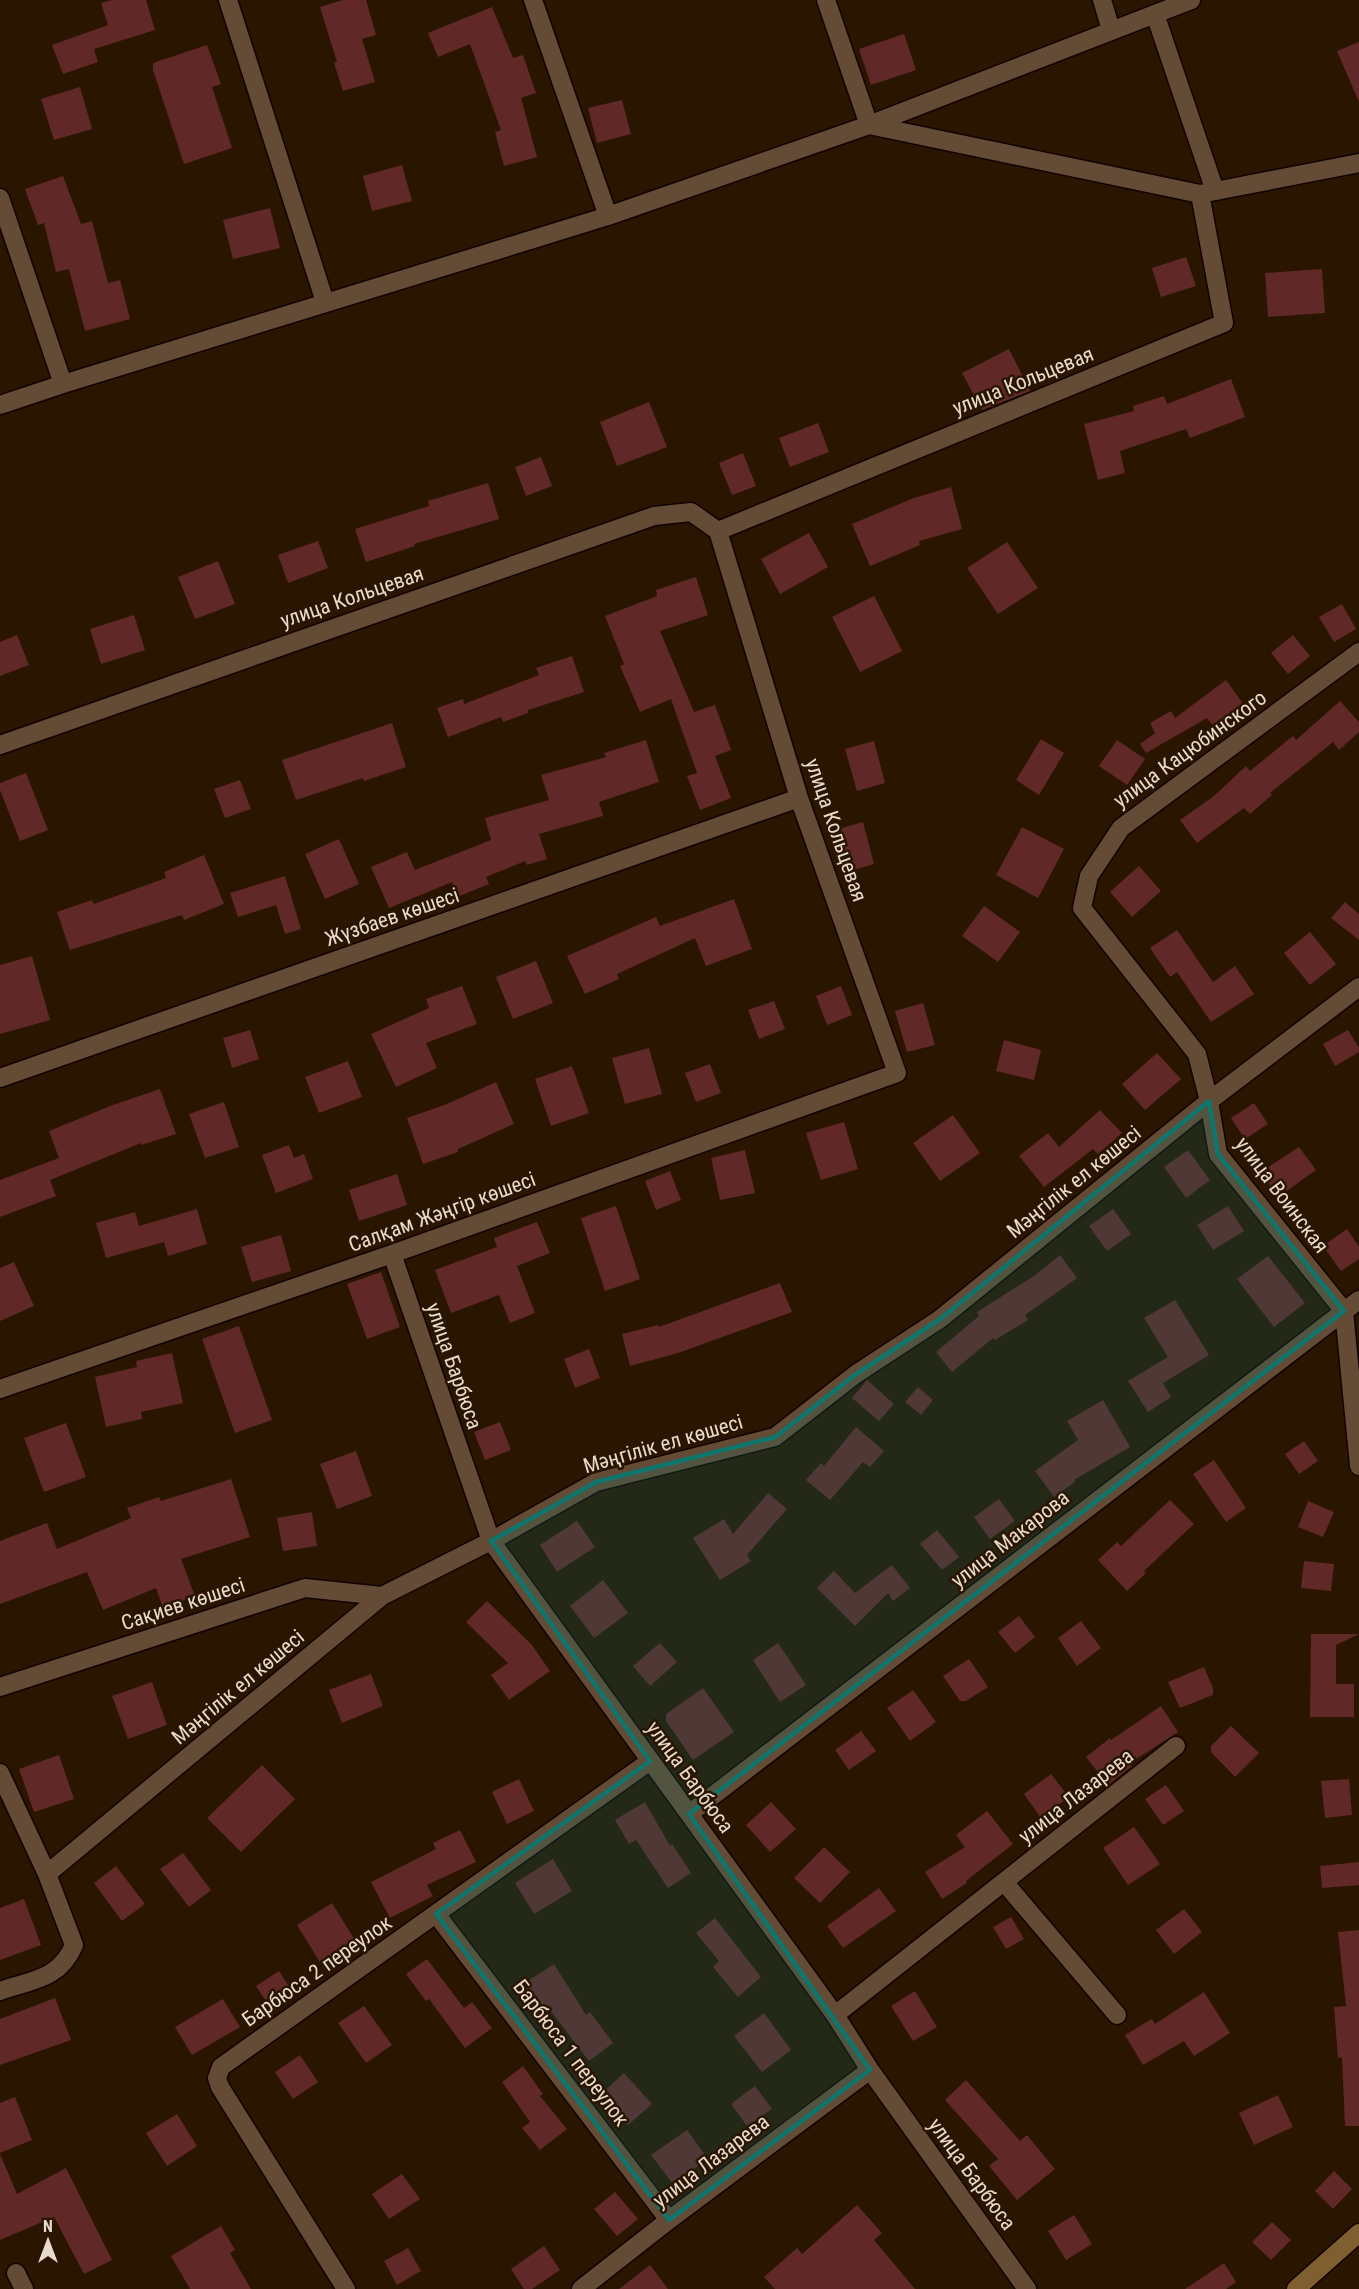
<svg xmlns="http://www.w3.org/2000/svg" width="1359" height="2289" font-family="'Roboto Condensed',sans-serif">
<rect width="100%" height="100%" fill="#2a1501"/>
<path fill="#602927" d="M112 0H146L155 30 94 49 98 62 63 74 52 45 108 25 101 3Z
M343 0H366L376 35 362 39 375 82 343 91 334 63 337 62 320 7Z
M492 7 513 58 523 55 536 93 521 98 537 157 504 166 495 132 501 130 470 44 438 57 428 33Z
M904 34 916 70 871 85 859 49Z
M1359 42V102L1337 51Z
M207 45 221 84 212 87 232 148 184 164 153 70V63Z
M80 87 92 129 54 140 41 99Z
M622 100 631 134 597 143 588 108Z
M402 165 412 201 372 211 363 176Z
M63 176 81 224 92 221 108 283 120 280 130 319 85 331 69 269 56 272 44 223 38 225 25 189Z
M270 208 280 248 233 259 223 220Z
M1186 257 1196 286 1161 297 1152 268Z
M1322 269 1325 313 1268 317 1265 273Z
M1009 349 1030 391 982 410 962 373Z
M1231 379 1245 417 1190 438 1186 429 1120 451 1125 473 1098 480 1084 424 1134 411 1133 406 1164 396 1167 404Z
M649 402 667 447 617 466 600 422Z
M818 423 829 452 790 467 779 438Z
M743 453 756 486 732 495 719 463Z
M541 457 552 486 526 496 515 467Z
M488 483 499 519 414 544 415 546 366 562 355 529 429 506 428 501Z
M951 487 962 529 919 541 920 545 870 566 852 524 914 498Z
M809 533 828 567 780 594 761 559Z
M318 541 328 568 288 583 278 555Z
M1007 542 1038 588 998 614 967 568Z
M218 561 235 604 195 619 178 577Z
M696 577 708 615 660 631 694 712 715 705 731 750 715 756 731 798 700 810 687 776 697 773 671 699 640 712 620 666 624 664 605 616 657 596 656 590Z
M874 596 902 651 860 672 832 617Z
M1342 604 1356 629 1334 642 1319 617Z
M134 615 145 650 101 664 90 629Z
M17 635 29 665 0 676V642Z
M1293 635 1310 656 1288 674 1271 653Z
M572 656 584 692 528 710V713L503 722 501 717 448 737 437 708 463 699 464 704 539 675 536 668Z
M1226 680 1244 705 1214 727 1207 718 1146 753 1140 744 1155 733 1150 723 1171 711 1175 718Z
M1340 701 1359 722V732L1339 750 1333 742 1270 793 1272 795 1250 814 1244 808 1197 843 1180 820 1214 796 1246 766 1250 771 1293 736 1296 740Z
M392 723 406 767 364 781 363 778 296 800 282 760Z
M1041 739 1064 753 1039 795 1016 780Z
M646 740 659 782 599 802 603 816 539 834 547 859 527 865 525 861 486 877 489 884 457 897 452 882 389 908 371 867 407 852 415 870 491 840 485 818 549 800 541 775 606 757 604 753Z
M1117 740 1145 759 1127 785 1099 766Z
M874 741 885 783 857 791 845 749Z
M26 773 48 830 20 841 0 790V783Z
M240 780 251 809 225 818 214 789Z
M863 822 874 864 846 872 835 830Z
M1022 827 1064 849 1038 898 996 875Z
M339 839 359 884 325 899 305 854Z
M204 855 224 904 184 920 182 915 70 950 57 912 92 900 94 904 166 878 164 872Z
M1139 866 1161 891 1132 917 1110 892Z
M285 876 301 929 285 934 276 905 238 917 230 893Z
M734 899 752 949 706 966 695 938 617 974 619 979 585 994 567 956 656 917 660 926Z
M1345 902 1359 914V940L1331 918Z
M984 906 1020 932 998 962 962 936Z
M1177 930 1213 982 1235 966 1254 994 1211 1022 1177 972 1170 977 1150 948Z
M1310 932 1336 964 1310 985 1284 953Z
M32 956 50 1020 0 1034V965Z
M536 961 553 1003 513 1019 496 977Z
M462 986 477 1024 426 1043 437 1068 396 1087 371 1034 429 1008 426 999Z
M841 986 852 1015 827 1025 816 996Z
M774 1001 785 1029 759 1039 748 1010Z
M923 1003 935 1045 907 1052 895 1011Z
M250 1030 259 1059 232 1068 223 1038Z
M1348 1030 1359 1048V1052L1335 1066 1323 1044Z
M1004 1040 1041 1050 1034 1080 996 1071Z
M649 1048 662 1094 625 1104 612 1058Z
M1157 1053 1181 1079 1145 1110 1122 1084Z
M348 1061 362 1097 319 1113 305 1077Z
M710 1064 721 1093 696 1102 685 1073Z
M572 1066 589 1113 551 1126 535 1079Z
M496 1082 514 1124 458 1149V1152L423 1164 407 1118 447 1104Z
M160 1089 176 1134 141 1145V1143L50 1180 56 1196 0 1217V1180L59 1158 49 1131 113 1105Z
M224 1102 239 1147 205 1158 189 1114Z
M1254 1103 1268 1124 1245 1139 1231 1118Z
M1100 1110 1122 1133 1098 1154 1093 1149 1044 1187 1019 1156 1048 1133 1059 1147Z
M953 1115 980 1153 940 1181 913 1143Z
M844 1122 858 1169 821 1180 806 1133Z
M289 1145 294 1158 304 1154 313 1179 276 1193 262 1155Z
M1299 1147 1316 1170 1278 1197 1261 1172Z
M745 1150 755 1193 720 1200 711 1158Z
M1188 1150 1210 1180 1186 1198 1164 1167Z
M670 1171 681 1200 656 1210 645 1181Z
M397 1174 407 1205 359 1221 349 1190Z
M616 1206 640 1279 605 1291 581 1218Z
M1228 1206 1244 1231 1213 1250 1197 1225Z
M197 1209 207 1244 168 1256 164 1242 106 1258 96 1223 135 1212 139 1226Z
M1113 1209 1131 1234 1107 1251 1089 1226Z
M537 1222 550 1253 517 1266 535 1313 510 1323 499 1295 451 1313 435 1270 497 1247 494 1238Z
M1347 1229 1359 1247V1259L1341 1271 1323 1246Z
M281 1235 291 1271 252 1282 241 1247Z
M1060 1255 1077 1278 1025 1315 1028 1320 995 1340 993 1338 952 1372 936 1352 979 1316 977 1312 1034 1276Z
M1268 1256 1305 1303 1274 1327 1237 1279Z
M14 1262 34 1306 0 1321V1268Z
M381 1272 400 1327 367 1339 347 1284Z
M780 1283 792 1312 678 1353 630 1366 622 1334 658 1325 659 1327Z
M1175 1300 1209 1355 1163 1383 1171 1397 1148 1412 1128 1381 1168 1357 1144 1318Z
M239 1326 272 1420 235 1433 202 1339Z
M589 1349 600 1378 575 1388 564 1359Z
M172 1353 183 1403 141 1412 142 1419 106 1427 95 1377 137 1367 136 1361Z
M867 1380 894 1404 879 1421 852 1398Z
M918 1387 933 1400 921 1415 905 1402Z
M1103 1400 1130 1447 1074 1480 1075 1482 1054 1497 1035 1471 1078 1440 1067 1421Z
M500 1422 511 1450 485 1460 474 1432Z
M66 1423 86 1477 44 1492 24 1438Z
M856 1427 884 1451 870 1467 863 1462 830 1500 806 1480 821 1463 824 1466Z
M1304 1441 1318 1461 1299 1474 1285 1454Z
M356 1451 372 1496 337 1509 320 1464Z
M1214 1460 1246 1508 1226 1522 1193 1474Z
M231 1479 250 1537 181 1559 195 1596 163 1608 156 1588 103 1610 87 1572 0 1604V1541L47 1523 57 1549 131 1518 127 1508 159 1497 161 1501Z
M768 1493 787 1509 747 1555 751 1561 720 1580 693 1538 724 1519 733 1534Z
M999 1499 1015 1521 990 1539 974 1517Z
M1170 1500 1194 1524 1144 1571 1146 1573 1127 1591 1098 1560 1117 1542 1121 1546Z
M1308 1501 1334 1512 1323 1537 1298 1527Z
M312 1512 317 1546 283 1551 277 1518Z
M577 1521 595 1547 557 1572 540 1545Z
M937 1530 959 1557 942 1570 920 1544Z
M1304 1561 1334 1564 1331 1591 1301 1588Z
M892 1565 910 1588 893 1601 888 1593 855 1626 817 1588 834 1571 855 1593Z
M603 1580 628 1613 594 1638 570 1606Z
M487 1601 532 1645 550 1671 509 1700 491 1675 508 1663 466 1622Z
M1019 1616 1035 1637 1015 1653 998 1632Z
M1081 1621 1101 1648 1077 1666 1058 1638Z
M1311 1634H1359L1336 1645V1684H1354V1717H1310Z
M660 1643 677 1662 650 1686 633 1666Z
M778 1643 806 1685 780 1702 753 1660Z
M969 1659 988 1687 966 1701H960L943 1676Z
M1204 1667 1213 1688V1695L1180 1708 1168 1682Z
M371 1674 383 1706 342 1723 329 1690Z
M152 1682 167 1725 128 1739 112 1696Z
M703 1688 734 1732 693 1760 666 1721V1714Z
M913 1690 936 1722 910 1741 887 1708Z
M1161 1706 1178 1732 1130 1763 1132 1766 1108 1785 1086 1757 1110 1738 1111 1740Z
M1231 1726 1259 1753 1235 1777 1211 1752V1746Z
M861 1731 876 1751 849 1770 835 1750Z
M59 1755 74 1799 34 1812 19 1769Z
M262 1765 295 1799 241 1852 207 1818Z
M1051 1774 1069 1797 1041 1818 1024 1794Z
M519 1779 534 1811 507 1824 492 1792Z
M1349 1779 1352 1815 1325 1818 1321 1781Z
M1166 1785 1184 1811 1163 1825 1145 1799Z
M645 1802 670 1846 672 1844 691 1873 668 1888 636 1840 629 1844 615 1820Z
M771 1802 796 1829 770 1852 746 1825Z
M987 1811 1013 1844 966 1881 967 1883 942 1899 925 1872 965 1847 956 1835Z
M1134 1827 1160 1864 1128 1885 1103 1848Z
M460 1830 476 1862 427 1885 433 1896 390 1918 371 1882 436 1849 433 1843Z
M824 1847 850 1872 820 1903 794 1878Z
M183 1853 211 1890 189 1907 160 1869Z
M553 1859 572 1891 534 1914 515 1883Z
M1359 1862V1885L1322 1888 1320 1866Z
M116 1866 145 1904 122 1921 94 1883Z
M879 1888 896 1911 843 1948 827 1926Z
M24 1899 41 1945 0 1960V1908Z
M332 1903 358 1945 323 1967 297 1925Z
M1184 1909 1202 1932 1174 1954 1156 1930Z
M1011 1917 1024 1939 1006 1949 993 1927Z
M715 1918 761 1977 738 1997 713 1967 719 1961 696 1933Z
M1359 1930V2126H1345L1342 2057 1338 2058 1334 2007 1346 2006 1338 1932Z
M427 1959 464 2008 472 2002 492 2028 465 2048 429 1999 426 2001 406 1974Z
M554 1964 586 2015 590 2012 613 2043 589 2061 550 2010 536 2019 517 1988Z
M279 1971 292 1991 269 2006 256 1986Z
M915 1991 937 2027 913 2041 891 2006Z
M1204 1992 1230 2033 1194 2056 1184 2041 1143 2065 1125 2035 1152 2019 1155 2024Z
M55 1998 71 2040 0 2065V2019Z
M223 1999 240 2027 192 2055 175 2027Z
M364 2006 392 2045 366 2063 338 2023Z
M764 2013 791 2050 762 2072 734 2036Z
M300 2055 318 2082 293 2099 275 2072Z
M523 2066 543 2094 540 2096 567 2129 540 2150 522 2128 530 2122 502 2082Z
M624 2073 652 2104 628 2125 601 2094Z
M966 2080 1020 2141 1027 2135 1055 2169 1017 2200 989 2166 998 2159 945 2100Z
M755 2086 772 2109 747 2126 731 2104Z
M1278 2095 1293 2127 1254 2145 1239 2113Z
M15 2097 32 2140 0 2153V2103Z
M177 2114 197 2146 167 2166 146 2133Z
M687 2130 708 2159 673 2184 651 2155Z
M0 2154 17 2194 66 2168 112 2260 84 2274 54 2217 0 2240Z
M1334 2171 1352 2189 1333 2209 1315 2191Z
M402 2174 420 2199 389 2219 372 2194Z
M615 2192 638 2219 617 2236 594 2209Z
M857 2205 882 2233 874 2240 915 2289H775L764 2277 797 2248 802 2254Z
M1074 2215 1092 2244 1066 2260 1048 2231Z
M1272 2222 1291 2240 1271 2260 1252 2242Z
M221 2226 235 2250 230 2253 251 2289H190L171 2256Z
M544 2246 560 2270 532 2289H524L511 2269Z
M408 2248 421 2271 397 2285 384 2261Z
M1224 2263 1236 2282 1226 2289H1185Z
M650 2265 668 2289H619Z"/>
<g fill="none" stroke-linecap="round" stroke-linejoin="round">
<g stroke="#120200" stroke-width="21">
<path id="street" d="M228 0 325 302
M533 0 608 216
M826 0 869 125 1200 194 1359 163
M1102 0 1111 30
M1155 14 1215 191
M0 198 63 384
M0 405 63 384 608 216 869 125 1191 0
M1359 652 1121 828 1089 876 1082 908 1197 1054 1209 1101 1218 1154 1344 1311 1359 1466
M0 745 654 516 691 512 718 531
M0 1078 799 798
M392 1254 491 1541 835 2015 870 2070 1027 2289
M0 1389 392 1254 897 1073 799 798 718 531 1224 323 1200 194
M0 1687 305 1588 382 1596
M0 1773 47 1874
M689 1814 1359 1300
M1004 1882 1117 2015
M436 1914 669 2220
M0 1991C32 1980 60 1979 74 1945L47 1874 382 1596 491 1541 596 1482 775 1437 856 1374 940 1319 1209 1101 1359 987
M835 2015 1176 1746
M16 2273 24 2289
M346 2289 220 2087 217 2078 221 2067 650 1761
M581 2289 669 2220 870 2070"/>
</g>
<g stroke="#120200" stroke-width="21">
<path id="secondary" d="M1296 2289 1359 2233"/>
</g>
<use href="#street" stroke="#644b35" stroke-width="18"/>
<use href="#secondary" stroke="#7f5f30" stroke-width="18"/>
</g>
<path fill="#0f766e" fill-opacity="0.2" stroke="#0f766e" stroke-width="4.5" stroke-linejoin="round" d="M1209 1101 1218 1154 1344 1311 689 1814 870 2070 669 2220 436 1914 650 1761 491 1541 596 1482 775 1437 856 1374 940 1319Z"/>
<g text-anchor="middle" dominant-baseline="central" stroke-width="5" stroke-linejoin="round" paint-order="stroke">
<g font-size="21" fill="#e8dacd" stroke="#2a1501">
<text transform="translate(1023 381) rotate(-22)">улица Кольцевая</text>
<text transform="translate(352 597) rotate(-19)">улица Кольцевая</text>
<text transform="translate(1190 749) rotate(-36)">улица Кацюбинского</text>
<text transform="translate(836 830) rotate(71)">улица Кольцевая</text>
<text transform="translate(392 917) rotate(-19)">Жүзбаев көшесі</text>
<text transform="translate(1074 1182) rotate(-39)">Мәңгілік ел көшесі</text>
<text transform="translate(1282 1195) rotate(53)">улица Воинская</text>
<text transform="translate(442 1212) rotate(-20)">Салқам Жәңгір көшесі</text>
<text transform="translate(454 1366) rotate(71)">улица Барбюса</text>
<text transform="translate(663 1444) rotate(-16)">Мәңгілік ел көшесі</text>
<text transform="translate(1010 1539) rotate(-38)">улица Макарова</text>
<text transform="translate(183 1604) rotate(-18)">Сақиев көшесі</text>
<text transform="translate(238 1687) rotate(-40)">Мәңгілік ел көшесі</text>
<text transform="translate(690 1777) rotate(54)">улица Барбюса</text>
<text transform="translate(1076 1796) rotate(-38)">улица Лазарева</text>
<text transform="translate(317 1971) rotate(-35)">Барбюса 2 переулок</text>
<text transform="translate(571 2053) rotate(53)">Барбюса 1 переулок</text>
<text transform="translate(711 2161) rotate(-37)">улица Лазарева</text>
<text transform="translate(972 2174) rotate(54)">улица Барбюса</text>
</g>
</g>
<g transform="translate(48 2241)" stroke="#2a1501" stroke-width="4.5" paint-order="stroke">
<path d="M0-4.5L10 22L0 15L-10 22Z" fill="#e8dacd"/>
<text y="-9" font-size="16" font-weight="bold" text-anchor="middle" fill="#e8dacd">N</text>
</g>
</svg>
